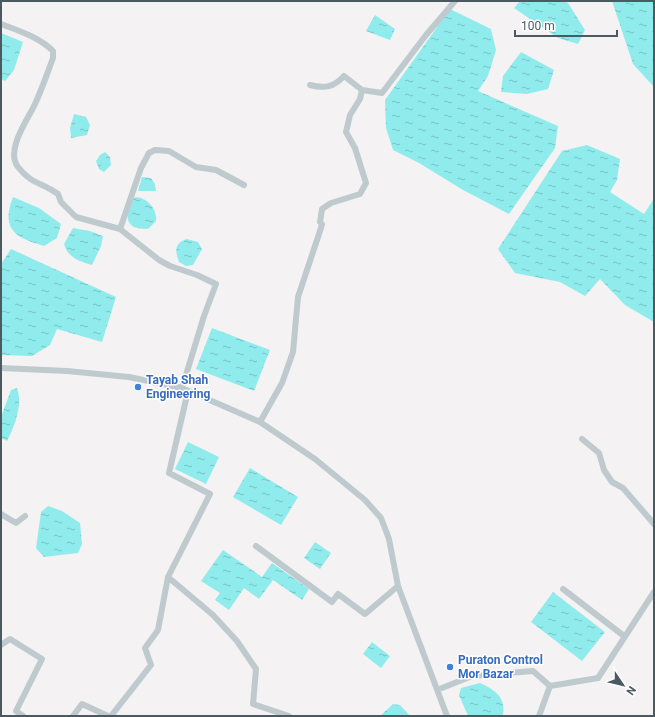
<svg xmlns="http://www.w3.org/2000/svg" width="655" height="717" font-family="Roboto,sans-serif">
<defs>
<pattern id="water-ripples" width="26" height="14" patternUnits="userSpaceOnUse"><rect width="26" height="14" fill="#90ecec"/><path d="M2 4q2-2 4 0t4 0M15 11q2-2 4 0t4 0" fill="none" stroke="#78c2c3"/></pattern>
</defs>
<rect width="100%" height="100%" fill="#f4f2f3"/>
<path fill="url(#water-ripples)" d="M520 1H564L568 3 585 30 578 44 558 38 514 8Z
M612 1H654V87L633 64Z
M450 9 491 29 496 50 488 76 478 91 558 126 555 148 509 214 463 190 419 163 393 150 386 128 385 100Z
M375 15 395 29 390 40 366 31Z
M1 33 23 42 14 70 5 81 1 79Z
M521 52 554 70 548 89 527 94 501 92 503 76Z
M74 114 86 117 90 125 87 135 71 138 70 128Z
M587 145 620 159 617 180 610 192 644 214 653 200 654 202V322L625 305 600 279 585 296 560 282 515 273 498 249 562 151Z
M105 152 110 157 111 165 104 172 99 169 96 161 100 155Z
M142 177 151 178 155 184 156 191H138Z
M13 197 39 208 61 224 57 238 44 246C17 238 0 231 13 197Z
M135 197C147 197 158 210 156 221L148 229C133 229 124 225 129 208 131 204 132 200 135 197Z
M73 228 90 231 103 236 101 246 92 265C79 261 68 258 64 244Z
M187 239 198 242 202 249 193 265 186 266 179 262C175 251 174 243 187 239Z
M11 249 116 297 102 342 57 329 50 345 32 356 1 355V264Z
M212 328 270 350 254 391 196 369Z
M17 388C23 405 15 425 7 441L1 438V417L11 390Z
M188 442 219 457 206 484 175 469Z
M250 468 298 497 281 525 233 497Z
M48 506 62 511 80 523 82 544 78 553 44 557 36 548 41 512Z
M315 542 331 553 320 569 304 558Z
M223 550 262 577 272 563 309 589 302 600 273 580 259 599 244 588 229 610 215 600 220 593 201 581Z
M553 592 605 632 582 661 531 622Z
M372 642 390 656 381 668 363 654Z
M480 683C495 690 506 697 503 715L468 716 459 695 461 688Z
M393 704 400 705 410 716H380Z"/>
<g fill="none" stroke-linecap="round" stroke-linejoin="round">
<path stroke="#becace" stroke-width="6" d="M1 24C19 31 39 37 53 51V58C47 74 42 89 35 104 28 119 5 150 18 167 32 185 42 182 58 194L61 202 76 217 120 229 159 260 170 266 197 275 216 284 204 316 182 388
M310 85C325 89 334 87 344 76L362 90 382 93 426 35 455 1
M120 229 141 168 149 153 155 150 169 151 196 167 216 170 244 185
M1 368 67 371 129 377 182 388 260 422 315 459 365 500 381 518 389 539 398 586 447 716
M260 422 282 383 293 352 298 297 321 228 322 224 320 222 322 209 331 203 360 194 366 183 355 148 346 132 350 115 360 99 362 90
M582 439 599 453 604 470 612 482 623 488 654 524
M1 514 16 523 25 516
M256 546 332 602 338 594 365 614 398 586
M168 577 213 615 237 641 256 669 253 704 289 716
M563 589 624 636
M1 645 10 639 42 659 16 711 23 716
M437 690 472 676 533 671 550 686 598 678 654 592
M73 716 82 704 108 716
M111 716 151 665 145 648 158 630 168 577 210 494 169 473 188 391
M539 716 550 686"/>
</g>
<g fill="#3f7fe0" stroke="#fff" stroke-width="1.5">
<circle cx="138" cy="387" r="4"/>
<circle cx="450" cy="667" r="4"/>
</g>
<g text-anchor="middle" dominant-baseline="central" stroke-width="3" stroke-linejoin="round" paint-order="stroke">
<g font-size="12" font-weight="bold" fill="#366cbe" stroke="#fff" text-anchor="start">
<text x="146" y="380">Tayab Shah<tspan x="146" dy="14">Engineering</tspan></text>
<text x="458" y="660">Puraton Control<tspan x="458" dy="14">Mor Bazar</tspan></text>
</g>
</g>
<rect width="655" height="717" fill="none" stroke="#4a5a60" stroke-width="4"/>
<g transform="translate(623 685) rotate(125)" stroke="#ffffff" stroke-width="3" paint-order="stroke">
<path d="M0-3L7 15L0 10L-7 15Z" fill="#4a5a60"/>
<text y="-6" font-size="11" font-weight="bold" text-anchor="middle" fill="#4a5a60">N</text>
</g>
<path d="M515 30v6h102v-6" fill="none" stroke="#4a5a60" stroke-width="2"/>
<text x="521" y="30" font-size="12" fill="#4a5a60" stroke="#ffffff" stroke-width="3" paint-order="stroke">100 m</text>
</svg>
